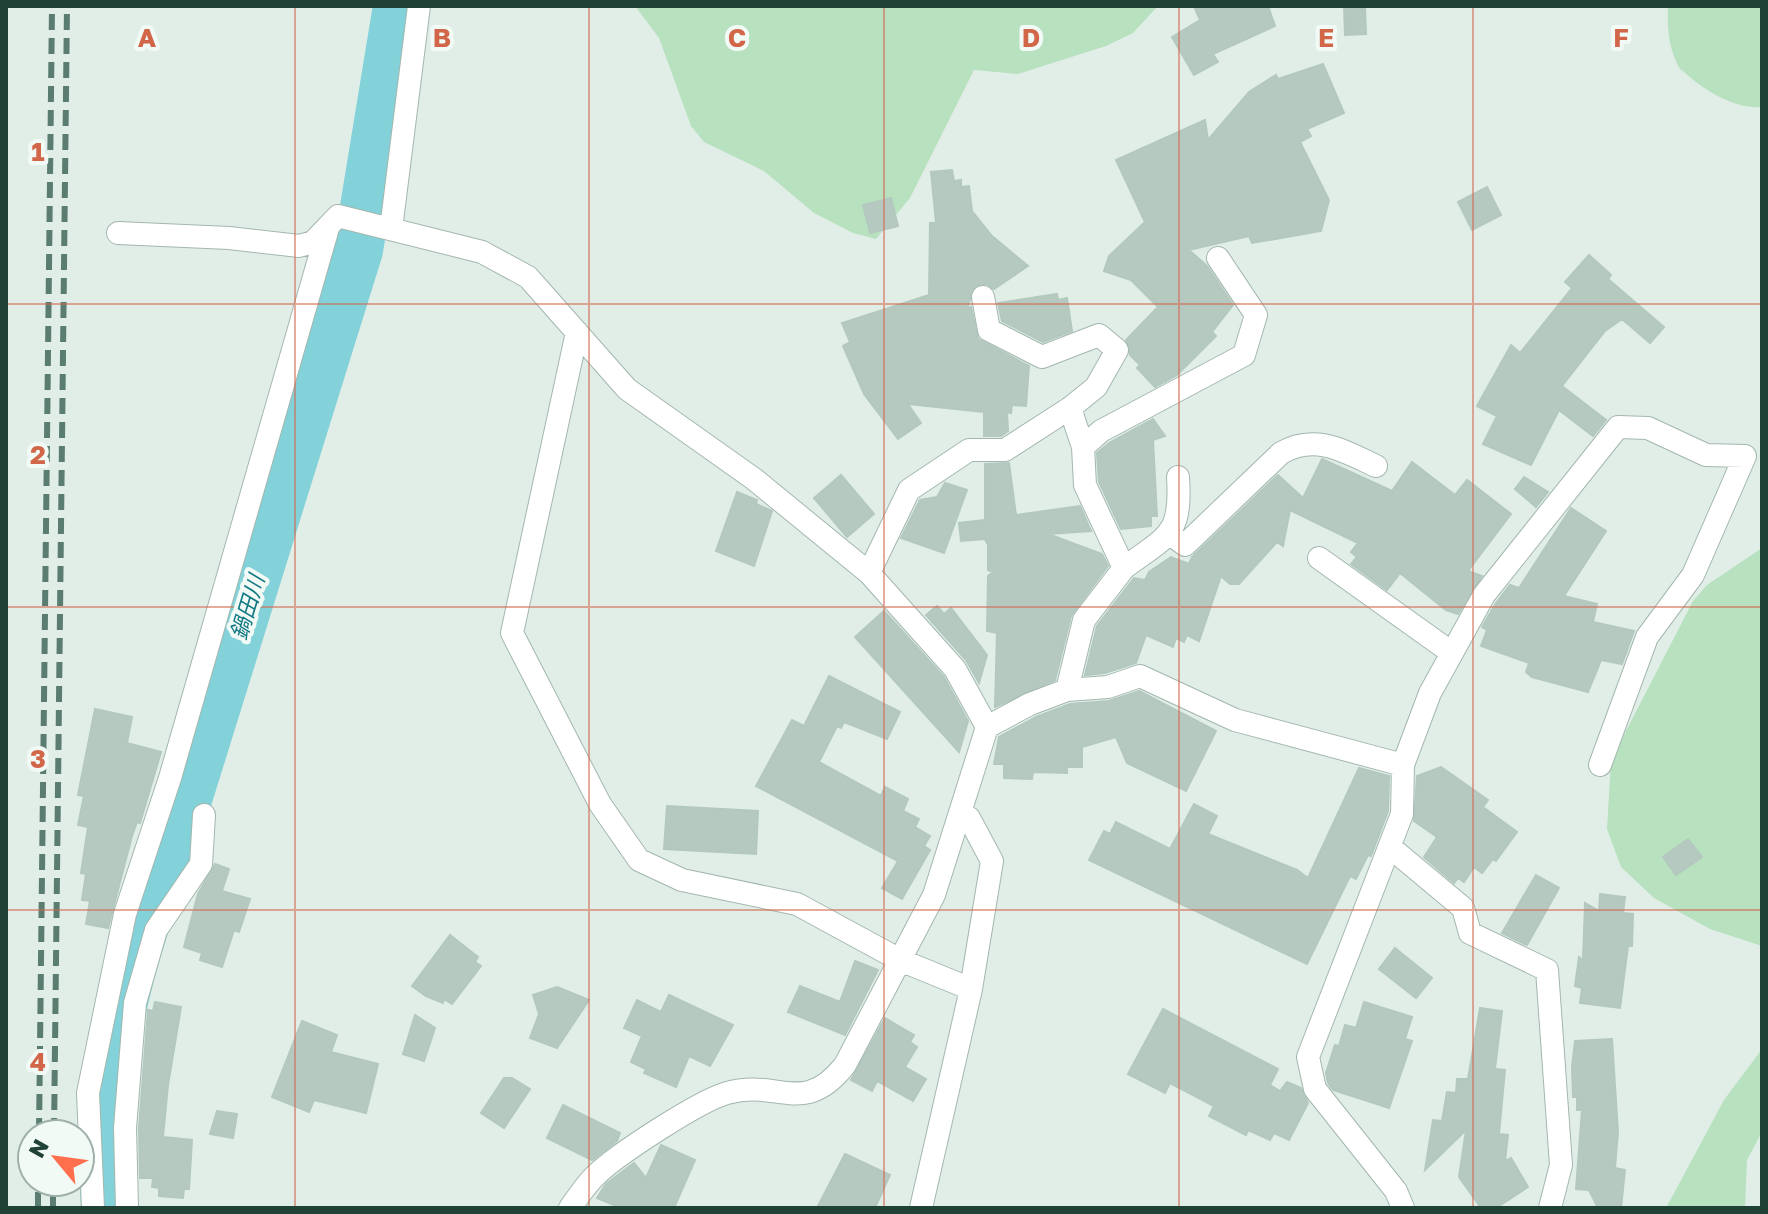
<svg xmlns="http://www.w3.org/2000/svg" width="1768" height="1214" font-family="'Golos Text','Noto Sans JP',sans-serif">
<rect width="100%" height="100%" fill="#e1eee7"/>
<path fill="#b8e1c0" d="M635 6H1158L1133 33 1106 46 1018 74 974 70 910 198 876 239 853 233 814 213 764 171 704 142 691 126 659 38Z
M1668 6H1762V107C1732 109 1700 88 1680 68L1684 76C1669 52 1667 34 1668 6Z
M1762 548V946L1710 929 1654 898 1621 867 1607 829 1611 760 1693 601 1707 585Z
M1762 1049V1132L1747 1160 1745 1208H1666L1724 1100Z"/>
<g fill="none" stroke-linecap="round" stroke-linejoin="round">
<path stroke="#83d1d9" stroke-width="50" d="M106 1208C97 1076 126 966 173 844L358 250 398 6"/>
</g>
<path fill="#b6c9c0" stroke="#b3c8be" stroke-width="2" d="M1194 6H1268L1275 26 1213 54 1218 62 1194 75 1172 37 1200 20Z
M1344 6H1365L1366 34 1345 35Z
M1323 64 1344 113 1307 129 1311 136 1300 142 1329 200 1321 231 1252 243 1249 236 1189 250 1207 266 1233 305 1212 332 1216 336 1177 375 1155 387 1137 368 1140 365 1130 355 1126 340 1158 307 1131 280 1104 271 1109 256 1145 222 1116 160 1205 120 1208 140 1249 92 1276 75 1278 79Z
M952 170 954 181 961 180V187L969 186 972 211 992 236 1028 266 994 289 987 284 975 286 967 308 971 307 978 339 1029 366 1026 406 1012 405 1011 413 1007 412 1008 431 1001 436H984V412L908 404 921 423 898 439 864 394 843 346 850 342 842 323 929 295 930 223H936L931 172Z
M1487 187 1501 215 1472 230 1458 202Z
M891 198 898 226 870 233 863 205Z
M1589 255 1611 275 1608 279 1664 327 1650 343 1622 319 1605 331 1562 386 1606 420 1593 436 1559 410 1531 465 1483 444 1497 416 1477 406 1511 345 1520 353 1572 288 1565 282Z
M1057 294 1058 300 1067 298 1072 331 1043 342 1002 321 998 303Z
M1153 419 1165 436 1153 440 1157 516H1151V526L1121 529 1099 482 1097 453 1109 443Z
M1322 459 1392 491 1412 462 1455 495 1467 480 1511 514 1468 571 1482 576 1458 614 1446 610 1400 573 1387 590 1351 564 1357 557 1351 552 1358 543 1290 510 1283 546 1277 542 1239 584H1230L1221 576 1199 641 1187 635 1184 642 1176 638 1173 647 1146 635 1136 663 1105 673 1085 675 1097 626 1134 578 1145 580 1149 572 1171 557 1189 564 1192 557 1278 475 1303 498Z
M1009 463 1016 515 1080 506 1091 531 1048 534 1102 554 1108 566 1071 616 1055 680 995 707 997 633 987 631 988 576 993 572 988 570V545L985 539 961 541 959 523 985 520V464Z
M841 475 874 514 847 537 814 498Z
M1524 477 1548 492 1536 507 1515 489Z
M945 483 967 490 944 553 901 538 920 500 937 497Z
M737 492 757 500 756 504 772 511 754 566 716 551Z
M1571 508 1606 531 1564 596 1597 604 1593 622 1634 631 1622 664 1601 660 1588 692 1532 677 1526 672 1529 663 1481 646 1487 630 1482 627 1496 603 1510 585 1519 588Z
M937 606 944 614 951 608 987 655 979 683 966 660 926 615Z
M884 611 944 677 968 721 959 752 855 637Z
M829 676 900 712 887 739 844 722 841 728 837 726 819 762 881 796 885 787 908 799 903 811 919 819 915 827 930 836 924 846 930 850 902 899 882 888 898 861 756 786 792 720 804 726Z
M1139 691 1216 731 1186 791 1127 763 1116 737 1082 747V767H1067V773L1033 772 1032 779 1004 778V764H994L999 737 1036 717 1070 704 1109 701Z
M95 709 132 717 127 743 161 752 140 823 137 822 132 836 108 928 86 924 90 901 82 900 86 874 81 873 88 827 78 825 84 796 78 795Z
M1441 767 1488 800 1483 807 1517 832 1496 861 1493 859 1482 873 1474 867 1464 882 1458 878 1454 883 1424 857 1437 837 1414 821 1417 776Z
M1359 768 1389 776 1388 811 1371 856 1368 855 1356 879 1350 876 1307 964 1089 860 1104 831 1110 834 1116 822 1170 849 1194 804 1217 816 1208 834 1297 870 1308 878Z
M667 806 758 811 756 854 664 849Z
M1688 839 1702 857 1676 875 1663 857Z
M215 864 229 869 222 891 250 899 239 932 234 930 222 967 200 960 202 953 184 947 198 894Z
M1536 875 1559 888 1527 945 1502 933Z
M1600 894 1625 897 1623 913 1633 914 1632 946H1628L1620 1008 1580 1003 1582 988 1575 986 1579 957 1583 960 1585 903 1599 911Z
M450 935 478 957 475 962 481 966 452 1004 444 999 443 1003 426 996 412 986Z
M1395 948 1432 978 1416 998 1379 969Z
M855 961 878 970 845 1035 788 1012 800 986 840 1002Z
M557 987 589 1000 557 1048 530 1038 539 1014 533 995Z
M669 995 733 1025 710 1066 689 1056 676 1087 644 1073 646 1069 631 1062 642 1036 624 1028 637 1000 661 1012Z
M155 1002 181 1007 168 1085 163 1137 192 1140 189 1189H184L183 1198 159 1196V1188L152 1187 153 1178H140L139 1128 148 1010 153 1011Z
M1364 1002 1412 1017 1405 1039 1412 1041 1389 1108 1333 1090 1328 1083 1326 1073 1335 1045 1339 1046 1345 1025 1356 1028Z
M1480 1008 1502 1011 1495 1069 1505 1070 1499 1134 1508 1135 1505 1161 1511 1158 1528 1187 1496 1208H1481L1459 1177 1466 1130 1425 1170 1433 1120 1442 1121 1447 1092 1456 1093 1457 1079H1468Z
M1163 1009 1278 1069 1270 1085 1280 1091 1287 1082 1301 1088 1308 1103 1289 1140 1274 1133 1270 1140 1248 1130 1246 1135 1209 1116 1214 1106 1170 1083 1165 1093 1128 1074Z
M415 1015 435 1028 424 1061 403 1054Z
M885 1018 914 1035 910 1042 917 1047 905 1067 926 1079 913 1101 877 1081 872 1091 851 1080Z
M302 1021 337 1035 331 1052 378 1064 366 1113 314 1100 309 1112 272 1097Z
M1612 1039 1618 1132 1615 1168 1625 1170 1621 1208H1598L1589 1190 1576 1189 1582 1110H1577V1097H1573L1572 1067 1575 1041Z
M504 1078H512L530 1089 504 1128 481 1113Z
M563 1105 620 1133 617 1141 592 1160 547 1138Z
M217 1111 237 1114 233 1138 210 1134Z
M661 1145 695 1160 674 1208H621L597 1198 606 1184 634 1163 646 1178Z
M845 1154 890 1175 875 1208H817Z"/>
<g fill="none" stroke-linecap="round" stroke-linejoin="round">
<g stroke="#a3b7ae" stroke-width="24">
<path id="street" d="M391 229 419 6
M118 233 229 238 299 246 313 242 338 216 482 252 528 277 627 389 754 479 869 573 955 669 987 727
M577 332 512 633 600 804 639 860 682 880 797 904 900 960 971 989
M1070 408 1083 447
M1170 534 1185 545 1281 453C1315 433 1344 451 1376 466
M1319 558 1452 653
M1124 568C1167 536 1182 536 1178 477
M869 573 909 490 969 450H1005L1070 408 1096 387 1117 350 1099 335 1042 357 989 330 983 297
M1067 690 1084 620 1124 568 1085 485 1083 447 1101 431 1244 355 1256 315 1218 258
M1390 847 1463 908 1470 933 1547 970 1561 1165 1550 1208
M93 1208 88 1093 125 914 170 778 328 228
M127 1208 125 1128 135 1003 156 930 201 864 204 815
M570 1208C578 1197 586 1184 597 1174 618 1154 699 1101 727 1093 778 1078 803 1118 845 1065L934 895 987 727 1030 704 1067 690 1108 687 1140 676 1235 720 1403 765
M921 1208 971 989 992 861 969 818 959 817
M1403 1208 1396 1191 1315 1089 1308 1057 1402 814 1403 765 1430 693 1484 595 1618 427 1648 428 1706 455 1745 456 1693 575 1647 637 1600 765"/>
</g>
<use href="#street" stroke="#fff" stroke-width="22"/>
<path stroke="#5a7c71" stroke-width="6" stroke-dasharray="16 8" stroke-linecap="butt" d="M39 1134 52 6
M54 1134 67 6
M38 1208V1182
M53 1208V1182"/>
</g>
<path fill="none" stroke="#d26649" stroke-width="2" stroke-opacity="0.55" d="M295 6V1208M589 6V1208M884 6V1208M1179 6V1208M1473 6V1208M6 304H1762M6 607H1762M6 910H1762"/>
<g text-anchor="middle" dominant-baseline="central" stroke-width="8" stroke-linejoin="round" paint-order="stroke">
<g font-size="22" font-style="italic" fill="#127884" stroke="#f2faf6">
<text transform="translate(247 607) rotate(-73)">鍋田川</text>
</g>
</g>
<g font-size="26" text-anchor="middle" font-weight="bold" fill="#d26649" stroke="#f2faf6" stroke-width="8" stroke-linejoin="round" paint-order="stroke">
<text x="147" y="47">A</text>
<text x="442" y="47">B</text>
<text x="737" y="47">C</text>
<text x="1031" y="47">D</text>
<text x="1326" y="47">E</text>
<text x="1621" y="47">F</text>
<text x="38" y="161">1</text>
<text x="38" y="464">2</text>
<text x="38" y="768">3</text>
<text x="38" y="1071">4</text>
</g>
<rect width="1768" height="1214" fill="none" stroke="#1f4136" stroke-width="16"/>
<g transform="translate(56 1158) rotate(299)"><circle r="38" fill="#f2faf6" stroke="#9eb0a9" stroke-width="2"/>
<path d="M0-6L14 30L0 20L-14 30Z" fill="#ff6f4e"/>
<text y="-12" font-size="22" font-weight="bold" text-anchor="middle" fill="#1f4136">N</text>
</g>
</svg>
